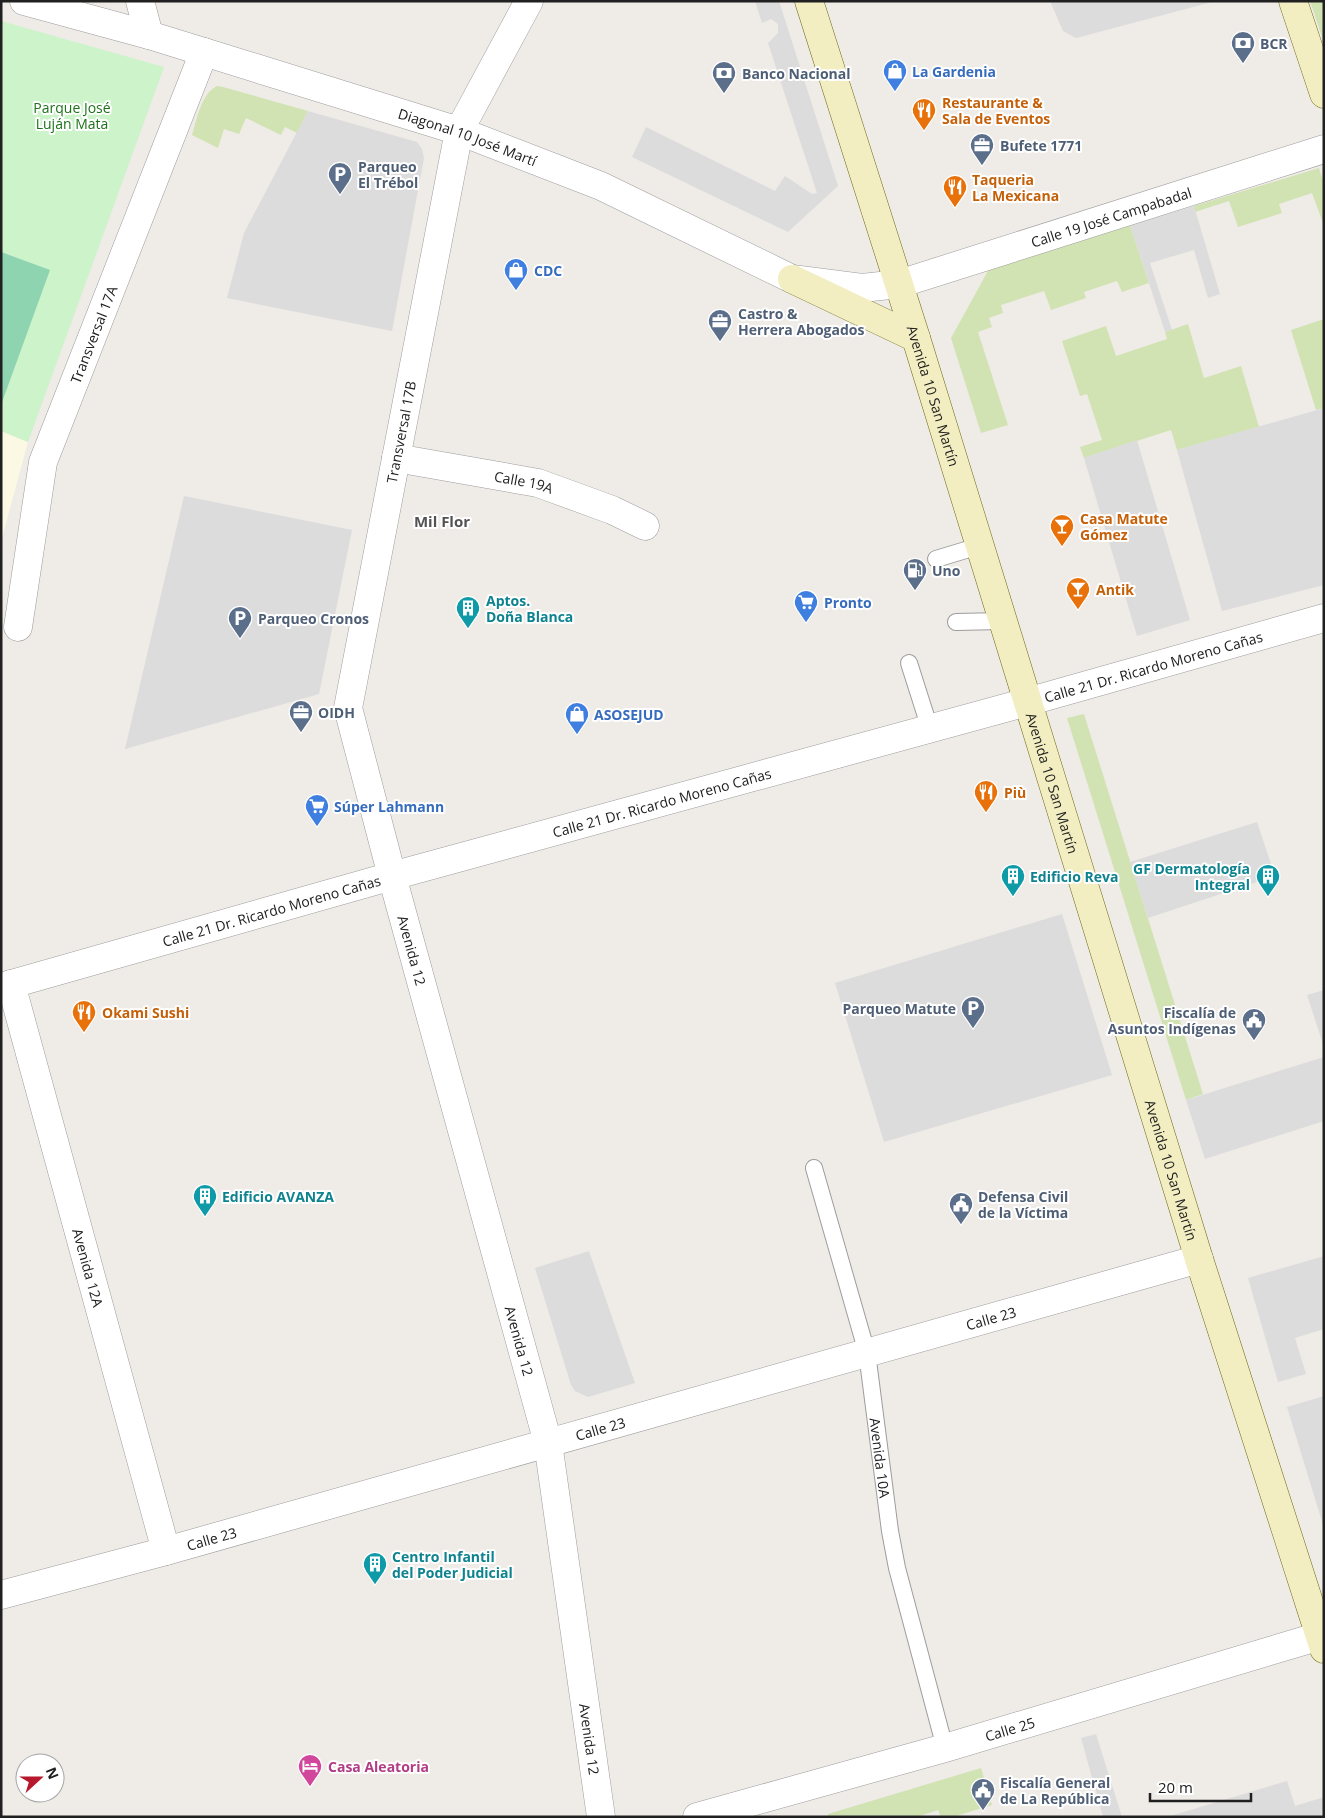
<svg xmlns="http://www.w3.org/2000/svg" width="1325" height="1818" font-family="'Open Sans',sans-serif">
<rect width="100%" height="100%" fill="#efebe7"/>
<path fill="#fbf8e4" d="M1 431 28 442 1 542Z"/>
<path fill="#d1e3b3" d="M1310 1H1324V43Z
M217 86 223 87 308 111 297 133 285 127 281 135 246 118 239 134 224 129 218 148 192 135C197 119 201 94 217 86Z
M1319 168 1324 184V226L1312 193 1279 204 1282 213 1238 227 1229 201 1195 212 1194 206Z
M1130 225 1149 283 1122 292 1117 281 1084 292 1086 298 1051 310 1044 291 1001 305 1003 313 989 318 992 327 978 332 1008 425 981 433 951 338 989 269Z
M1324 319V408L1316 410 1291 330Z
M1188 324 1204 378 1241 366 1259 427 1177 450 1171 430 1084 458 1080 447 1102 440 1087 394 1080 396 1062 341 1106 326 1116 356 1167 339 1165 332Z
M1084 714 1203 1094 1186 1100 1067 718Z
M981 1768 992 1805 953 1817H941L938 1810 917 1817H828V1814Z"/>
<path fill="#ccf3ca" d="M1 21 164 67 28 442 1 431Z"/>
<path fill="#8fd4b0" d="M1 252 50 270 1 405Z"/>
<path fill="#dcdcdc" d="M755 1H779L838 186 788 232 632 157 646 127 775 191 785 176 812 194 817 193 768 43 778 33V24L771 19 762 23Z
M1050 1H1216L1076 38 1063 31Z
M308 111 417 142 422 149 424 158 392 331 227 298 244 233Z
M1194 206 1220 294 1208 298 1194 250 1150 263 1172 330 1165 332 1130 225Z
M1324 408V585L1222 611 1177 450Z
M1137 440 1190 620 1137 636 1084 458Z
M184 496 352 530 319 694 125 749Z
M1257 822 1275 876 1148 918 1130 862Z
M1062 914 1112 1075 884 1142 835 983Z
M1324 990V1047L1307 995Z
M1324 1057V1121L1205 1159 1186 1100Z
M589 1251 635 1383 588 1397 575 1391 571 1385 535 1268Z
M1324 1256V1329L1295 1338 1306 1374 1278 1382 1248 1278Z
M1324 1396V1528L1287 1407Z
M1096 1734 1122 1817H1103L1081 1738Z
M1287 1781 1295 1806 1324 1797V1817H1167Z"/>
<g fill="none" stroke-linecap="round" stroke-linejoin="round">
<g stroke="#9d9d9d" stroke-width="18">
<g id="lane">
<path d="M936 559 979 546"/>
<path d="M956 622 1002 621"/>
<path d="M909 663 930 729"/>
<path id="s1" d="M814 1168 867 1353 890 1531 897 1568 945 1748"/>
</g>
</g>
<g stroke="#9d9d9d" stroke-width="29">
<g id="street">
<path id="s2" d="M24 1 149 35 459 131 601 186 792 279 862 288 899 284 1324 149"/>
<path d="M140 1 149 35"/>
<path id="s3" d="M529 1 459 131 348 708 392 876 548 1443 601 1817"/>
<path id="s4" d="M396 458 538 483 612 510 645 526"/>
<path id="s5" d="M18 627 43 462 204 52"/>
<path id="s6" d="M11 984 166 1551"/>
<path id="s7" d="M1 987 392 876 1027 702 1324 618"/>
<path id="s8" d="M1 1595 166 1551 1199 1259"/>
<path id="s9" d="M697 1817 945 1748 1320 1636"/>
</g>
</g>
<g stroke="#6b6912" stroke-width="29">
<g id="secondary">
<path id="s10" d="M809 1 916 338 1199 1259 1324 1649"/>
<path d="M1293 1 1324 94"/>
<path d="M792 279 916 338"/>
</g>
</g>
<use href="#lane" stroke="#fff" stroke-width="16"/>
<use href="#street" stroke="#fff" stroke-width="28"/>
<use href="#secondary" stroke="#f2eec2" stroke-width="28"/>
</g>
<defs>
<g id="bank-pin" transform="scale(1.25)"><path d="M0 17L-7.5 6A9.5 9.5 0 1 1 7.5 6Z" fill="#5c6f8a" stroke="#fff"/><path d="M-6-4H6V4H-6ZM0-2.3a2.3 2.3 0 1 0 0 4.6a2.3 2.3 0 1 0 0-4.6Z" fill="#fff"/></g>
<g id="shop-pin" transform="scale(1.25)"><path d="M0 17L-7.5 6A9.5 9.5 0 1 1 7.5 6Z" fill="#3f7fe0" stroke="#fff"/><path d="M-5-2.5h2.3a2.7 3.5 0 0 1 5.4 0H5L5.5 6h-11ZM-1.5-2.5h3a1.5 2.3 0 0 0-3 0Z" fill="#fff"/></g>
<g id="restaurant-pin" transform="scale(1.25)"><path d="M0 17L-7.5 6A9.5 9.5 0 1 1 7.5 6Z" fill="#e8710a" stroke="#fff"/><path d="M-5-6h1v4h1v-4h1v4h1v-4h1v5L-1.5 .5V6h-2V.5L-5-1ZM5-6V6H3V1.5H1.5Q1.5-4 5-6Z" fill="#fff"/></g>
<g id="office-pin" transform="scale(1.25)"><path d="M0 17L-7.5 6A9.5 9.5 0 1 1 7.5 6Z" fill="#5c6f8a" stroke="#fff"/><path d="M-6-3h4V-5.5h4V-3h4V5H-6ZM-1-4.5V-3h2v-1.5ZM-6 0V1H6V0Z" fill="#fff"/></g>
<g id="parking-pin" transform="scale(1.25)"><path d="M0 17L-7.5 6A9.5 9.5 0 1 1 7.5 6Z" fill="#5c6f8a" stroke="#fff"/><path d="M-3.5-5.5H1a3.5 3.5 0 0 1 0 7H-1V5.5H-3.5ZM-1-3.4V-.6H.8a1.4 1.4 0 0 0 0-2.8Z" fill="#fff"/></g>
<g id="bar-pin" transform="scale(1.25)"><path d="M0 17L-7.5 6A9.5 9.5 0 1 1 7.5 6Z" fill="#e8710a" stroke="#fff"/><path d="M-6-5H6L.8 .8V4.5H3.5V6h-7V4.5H-.8V.8Z" fill="#fff"/></g>
<g id="fuel-pin" transform="scale(1.25)"><path d="M0 17L-7.5 6A9.5 9.5 0 1 1 7.5 6Z" fill="#5c6f8a" stroke="#fff"/><path d="M-5.5-6h7V0h2V4h1.3V-2.5L3-4.5l.8-.8L6-3V5H2.5V1h-1V6h-7ZM-4.2-4.7v3.2H.2V-4.7Z" fill="#fff"/></g>
<g id="supermarket-pin" transform="scale(1.25)"><path d="M0 17L-7.5 6A9.5 9.5 0 1 1 7.5 6Z" fill="#3f7fe0" stroke="#fff"/><path d="M-6-5.5h2.5l.6 2H6L4.5 2H-2.5L-4.4-4H-6ZM-1.5 3.2a1.3 1.3 0 1 0 .1 0ZM3 3.2a1.3 1.3 0 1 0 .1 0Z" fill="#fff"/></g>
<g id="building-pin" transform="scale(1.25)"><path d="M0 17L-7.5 6A9.5 9.5 0 1 1 7.5 6Z" fill="#0f9aa8" stroke="#fff"/><path d="M-4-6H4V6H1V3H-1V6H-4ZM-2.5-4.3h1.7v1.8h-1.7ZM.8-4.3h1.7v1.8H.8ZM-2.5-1h1.7V.8h-1.7ZM.8-1h1.7V.8H.8Z" fill="#fff"/></g>
<g id="civic-pin" transform="scale(1.25)"><path d="M0 17L-7.5 6A9.5 9.5 0 1 1 7.5 6Z" fill="#5c6f8a" stroke="#fff"/><path d="M-.6-6.5H3V-4.5H.6V-3L4-1V1h2V6H-6V1h2V-1L-.6-3ZM-1.2 2.5V6h2.4V2.5Z" fill="#fff"/></g>
<g id="hotel-pin" transform="scale(1.25)"><path d="M0 17L-7.5 6A9.5 9.5 0 1 1 7.5 6Z" fill="#d1479c" stroke="#fff"/><path d="M-6-4.5h1.5V1H6V5H4.5V3h-9V5H-6ZM-4 0a1.8 1.8 0 1 1 3.6 0ZM.5 0V-2.5h3Q6-2.5 6 0Z" fill="#fff"/></g>
</defs>
<g fill-rule="evenodd">
<use href="#bank-pin" x="1243" y="43"/>
<use href="#shop-pin" x="895" y="71"/>
<use href="#bank-pin" x="724" y="73"/>
<use href="#restaurant-pin" x="924" y="110"/>
<use href="#office-pin" x="982" y="145"/>
<use href="#parking-pin" x="340" y="174"/>
<use href="#restaurant-pin" x="955" y="187"/>
<use href="#shop-pin" x="516" y="270"/>
<use href="#office-pin" x="720" y="321"/>
<use href="#bar-pin" x="1062" y="526"/>
<use href="#fuel-pin" x="915" y="570"/>
<use href="#bar-pin" x="1078" y="589"/>
<use href="#supermarket-pin" x="806" y="602"/>
<use href="#building-pin" x="468" y="608"/>
<use href="#parking-pin" x="240" y="618"/>
<use href="#office-pin" x="301" y="712"/>
<use href="#shop-pin" x="577" y="714"/>
<use href="#restaurant-pin" x="986" y="792"/>
<use href="#supermarket-pin" x="317" y="806"/>
<use href="#building-pin" x="1013" y="876"/>
<use href="#building-pin" x="1268" y="876"/>
<use href="#parking-pin" x="973" y="1008"/>
<use href="#restaurant-pin" x="84" y="1012"/>
<use href="#civic-pin" x="1254" y="1020"/>
<use href="#building-pin" x="205" y="1196"/>
<use href="#civic-pin" x="961" y="1204"/>
<use href="#building-pin" x="375" y="1564"/>
<use href="#hotel-pin" x="310" y="1766"/>
<use href="#civic-pin" x="983" y="1790"/>
</g>
<g text-anchor="middle" dominant-baseline="central" stroke-width="4" stroke-linejoin="round" paint-order="stroke">
<g font-size="14" font-weight="bold" fill="#4e5e75" stroke="#fff" text-anchor="start">
<text x="1260" y="43">BCR</text>
<text x="742" y="73">Banco Nacional</text>
<text x="1000" y="145">Bufete 1771</text>
<text x="358" y="166">Parqueo<tspan x="358" dy="16">El Trébol</tspan></text>
<text x="738" y="313">Castro &amp;<tspan x="738" dy="16">Herrera Abogados</tspan></text>
<text x="932" y="570">Uno</text>
<text x="258" y="618">Parqueo Cronos</text>
<text x="318" y="712">OIDH</text>
<text x="956" y="1008" text-anchor="end">Parqueo Matute</text>
<text x="1236" y="1012" text-anchor="end">Fiscalía de<tspan x="1236" dy="16">Asuntos Indígenas</tspan></text>
<text x="978" y="1196">Defensa Civil<tspan x="978" dy="16">de la Víctima</tspan></text>
<text x="1000" y="1782">Fiscalía General<tspan x="1000" dy="16">de La República</tspan></text>
</g>
<g font-size="14" font-weight="bold" fill="#366cbe" stroke="#fff" text-anchor="start">
<text x="912" y="71">La Gardenia</text>
<text x="534" y="270">CDC</text>
<text x="824" y="602">Pronto</text>
<text x="594" y="714">ASOSEJUD</text>
<text x="334" y="806">Súper Lahmann</text>
</g>
<g font-size="14" font-weight="bold" fill="#c56008" stroke="#fff" text-anchor="start">
<text x="942" y="102">Restaurante &amp;<tspan x="942" dy="16">Sala de Eventos</tspan></text>
<text x="972" y="179">Taqueria<tspan x="972" dy="16">La Mexicana</tspan></text>
<text x="1080" y="518">Casa Matute<tspan x="1080" dy="16">Gómez</tspan></text>
<text x="1096" y="589">Antik</text>
<text x="1004" y="792">Più</text>
<text x="102" y="1012">Okami Sushi</text>
</g>
<g font-size="14" fill="#1d7219" stroke="#fff">
<text x="72" y="107">Parque José<tspan x="72" dy="16">Luján Mata</tspan></text>
</g>
<g font-size="14" fill="#202020" stroke="#fff">
<text stroke="none"><textPath href="#s2" startOffset="464">Diagonal 10 José Martí</textPath></text>
<text stroke="none"><textPath href="#s2" startOffset="1149">Calle 19 José Campabadal</textPath></text>
<text stroke="none"><textPath href="#s5" startOffset="304">Transversal 17A</textPath></text>
<text stroke="none"><textPath href="#s10" startOffset="414">Avenida 10 San Martín</textPath></text>
<text transform="translate(401 432) rotate(-79)">Transversal 17B</text>
<text stroke="none"><textPath href="#s4" startOffset="130">Calle 19A</textPath></text>
<text stroke="none"><textPath href="#s7" startOffset="1196">Calle 21 Dr. Ricardo Moreno Cañas</textPath></text>
<text stroke="none"><textPath href="#s10" startOffset="819">Avenida 10 San Martín</textPath></text>
<text stroke="none"><textPath href="#s7" startOffset="686">Calle 21 Dr. Ricardo Moreno Cañas</textPath></text>
<text stroke="none"><textPath href="#s7" startOffset="281">Calle 21 Dr. Ricardo Moreno Cañas</textPath></text>
<text stroke="none"><textPath href="#s3" startOffset="986">Avenida 12</textPath></text>
<text stroke="none"><textPath href="#s10" startOffset="1224">Avenida 10 San Martín</textPath></text>
<text stroke="none"><textPath href="#s6" startOffset="294">Avenida 12A</textPath></text>
<text stroke="none"><textPath href="#s8" startOffset="1028">Calle 23</textPath></text>
<text stroke="none"><textPath href="#s3" startOffset="1391">Avenida 12</textPath></text>
<text stroke="none"><textPath href="#s8" startOffset="622">Calle 23</textPath></text>
<text stroke="none"><textPath href="#s1" startOffset="298">Avenida 10A</textPath></text>
<text stroke="none"><textPath href="#s8" startOffset="218">Calle 23</textPath></text>
<text stroke="none"><textPath href="#s9" startOffset="325">Calle 25</textPath></text>
<text stroke="none"><textPath href="#s3" startOffset="1796">Avenida 12</textPath></text>
</g>
<g font-size="14" font-weight="bold" fill="#0d838f" stroke="#fff" text-anchor="start">
<text x="486" y="600">Aptos.<tspan x="486" dy="16">Doña Blanca</tspan></text>
<text x="1250" y="868" text-anchor="end">GF Dermatología<tspan x="1250" dy="16">Integral</tspan></text>
<text x="1030" y="876">Edificio Reva</text>
<text x="222" y="1196">Edificio AVANZA</text>
<text x="392" y="1556">Centro Infantil<tspan x="392" dy="16">del Poder Judicial</tspan></text>
</g>
<g font-size="14" font-weight="bold" fill="#b23c85" stroke="#fff" text-anchor="start">
<text x="328" y="1766">Casa Aleatoria</text>
</g>
<g font-size="15" font-weight="bold" fill="#535353" stroke="#fff">
<text x="442" y="521">Mil Flor</text>
</g>
</g>
<rect width="1325" height="1818" fill="none" stroke="#202020" stroke-width="5"/>
<g transform="translate(40 1778) rotate(69)"><circle r="24" fill="#ffffff" stroke="#a6a6a6"/>
<path d="M0-4L9 19L0 12L-9 19Z" fill="#b7182d"/>
<text y="-8" font-size="14" font-weight="bold" text-anchor="middle" fill="#202020">N</text>
</g>
<path d="M1150 1793v8h101v-8" fill="none" stroke="#202020" stroke-width="2.5"/>
<text x="1158" y="1793" font-size="15" fill="#202020" stroke="#ffffff" stroke-width="4" paint-order="stroke">20 m</text>
</svg>
